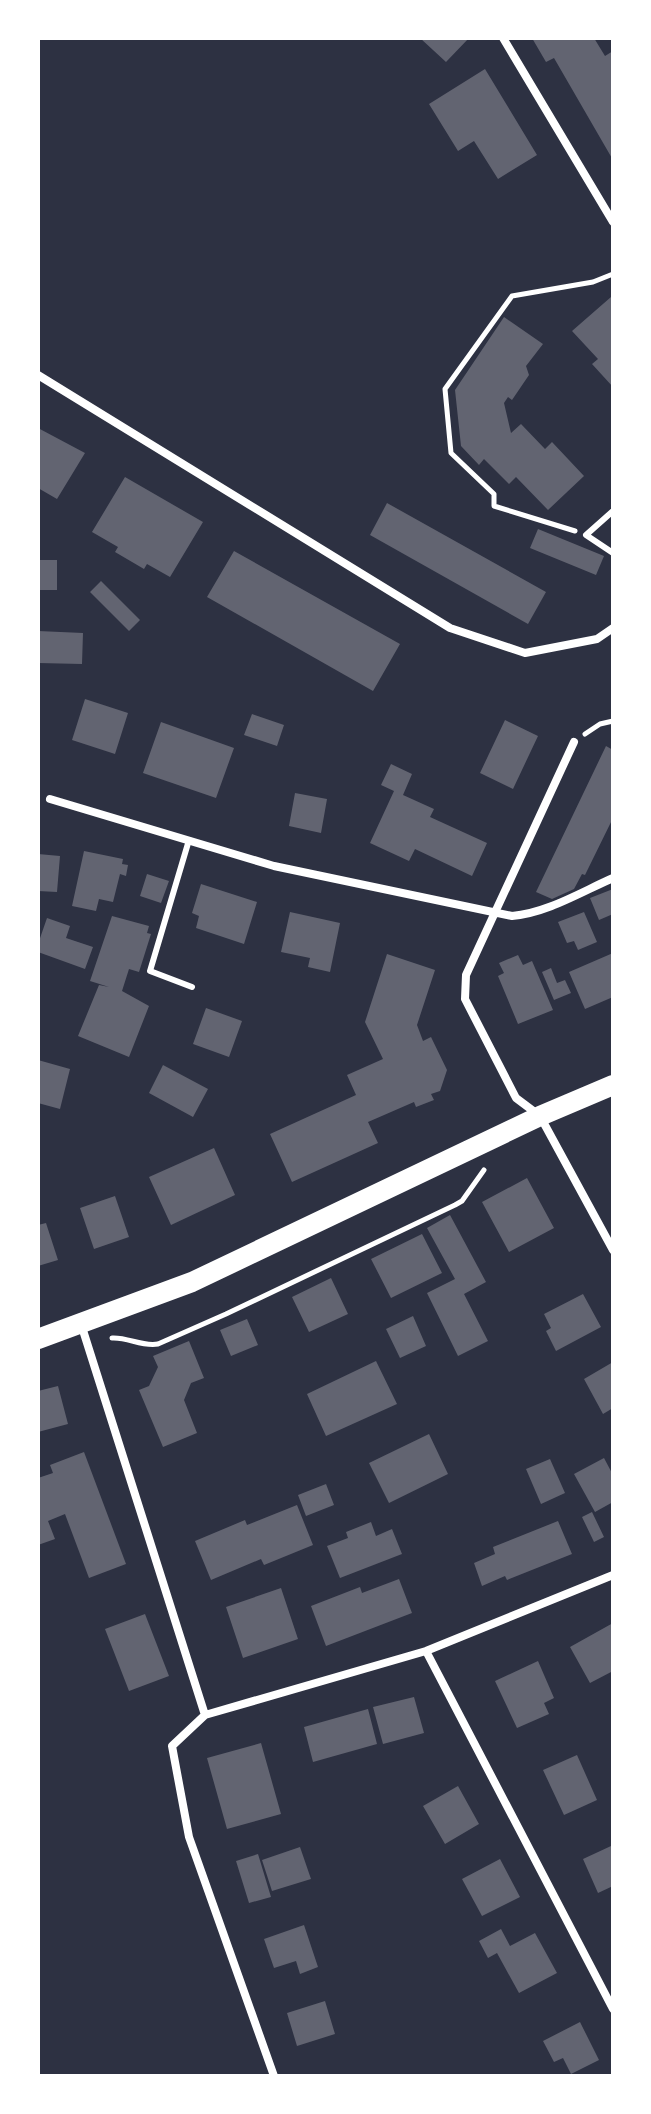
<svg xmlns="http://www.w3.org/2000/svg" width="651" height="2114" font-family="'Roboto Condensed',sans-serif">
<rect width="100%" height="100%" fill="#2d3142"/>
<path fill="#626471" d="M420 38H469L446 62Z
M532 38H594L605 56 613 51V160L554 58 546 62Z
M485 69 537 155 498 179 474 141 458 151 429 104Z
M611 297 613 299V387L592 364 598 359 572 331Z
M504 317 543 344 526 366 529 375 512 400 508 397 504 403 511 433 521 424 545 449 552 442 584 476 548 510 516 477 509 484 484 459 479 465 461 446 455 390Z
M38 428 85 453 57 499 38 488Z
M125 477 203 522 170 577 147 564 144 569 115 552 118 547 92 532Z
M387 503 546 592 528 624 370 535Z
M538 529 604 556 596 575 530 548Z
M234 551 400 644 373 691 207 597Z
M38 560H57V590H38Z
M101 581 140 620 129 631 90 592Z
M38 631 83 633 82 664 38 663Z
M85 699 128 713 115 754 72 740Z
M252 714 284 725 277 746 244 735Z
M505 720 538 736 513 789 480 773Z
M161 722 234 748 216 798 143 773Z
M606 746 613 750V818L585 875 582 874 574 889 552 899 536 892Z
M391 764 412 774 403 795 434 809 430 817 487 843 472 876 415 849 409 861 370 843 394 791 381 785Z
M295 793 327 799 321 833 289 826Z
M84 851 123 859 122 864 128 865 126 876 120 874 113 902 99 899 96 911 72 906Z
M38 854 60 856 57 892 38 891Z
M147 874 169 881 161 903 140 896Z
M201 884 257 902 244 944 196 928 199 916 192 913Z
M613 889V914L599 920 590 898Z
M290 912 340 923 330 972 308 967 310 958 281 952Z
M584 912 597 942 578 950 574 941 567 943 558 922Z
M112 916 149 926 147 933 151 934 139 972 129 969 122 991 149 1006 129 1057 78 1036 99 985 109 987 90 981Z
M47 918 70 926 66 938 93 947 85 969 38 952V944Z
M613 953V997L585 1009 569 972Z
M387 954 435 970 417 1025 423 1041 431 1037 447 1070 440 1091 431 1094 434 1100 416 1107 414 1102 368 1122 378 1143 292 1182 270 1134 356 1095 347 1075 383 1059 365 1022Z
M518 955 523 965 532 961 553 1010 518 1024 498 976 504 973 499 963Z
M551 968 557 983 565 980 571 993 554 1000 542 972Z
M206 1008 242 1021 229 1057 193 1044Z
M38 1060 70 1069 60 1109 38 1103Z
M163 1065 208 1089 193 1117 149 1093Z
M214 1148 235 1195 171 1225 149 1177Z
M527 1178 554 1228 509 1252 482 1202Z
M115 1196 129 1237 94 1249 80 1208Z
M450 1215 486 1282 464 1294 488 1341 458 1356 427 1293 455 1279 427 1228Z
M46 1223 58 1260 38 1266V1225Z
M422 1234 442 1273 391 1298 371 1259Z
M331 1278 348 1314 309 1332 292 1297Z
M583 1294 601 1327 556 1351 546 1331 551 1328 544 1314Z
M413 1316 426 1346 400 1358 386 1329Z
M247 1319 258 1345 231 1356 220 1330Z
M189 1341 204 1378 191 1383 184 1400 197 1433 163 1447 139 1390 149 1386 158 1367 153 1356Z
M376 1361 397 1404 326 1436 307 1394Z
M613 1362V1408L603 1414 584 1379Z
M58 1386 68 1424 38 1432V1391Z
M429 1434 448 1474 389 1503 369 1463Z
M84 1452 126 1564 89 1578 65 1514 48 1521 55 1539 38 1545V1478L53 1473 50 1465Z
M604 1458 613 1475V1502L595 1512 574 1474Z
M550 1459 565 1493 541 1504 526 1469Z
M326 1484 334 1505 306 1516 298 1495Z
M297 1505 313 1545 264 1565 261 1559 211 1580 195 1541 245 1520 247 1525Z
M592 1512 604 1537 594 1542 582 1517Z
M558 1521 572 1554 507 1580 505 1576 482 1586 474 1563 495 1554 493 1547Z
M371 1522 376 1536 392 1529 402 1554 340 1578 327 1546 348 1538 346 1532Z
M399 1579 412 1613 326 1646 311 1606 360 1587 362 1593Z
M281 1588 298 1639 243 1658 226 1607Z
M145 1614 169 1676 129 1691 105 1629Z
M613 1623V1671L590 1683 570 1647Z
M538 1661 554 1698 544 1703 549 1714 517 1728 495 1681Z
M414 1697 424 1733 383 1744 373 1707Z
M368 1709 377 1744 313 1762 304 1727Z
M261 1743 281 1814 227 1829 207 1758Z
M577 1755 597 1800 564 1815 543 1770Z
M458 1786 479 1824 445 1844 423 1806Z
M611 1846 613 1886 598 1893 583 1859Z
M300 1847 311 1879 272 1891 262 1860Z
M258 1854 271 1897 249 1903 236 1861Z
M500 1859 520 1897 482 1916 462 1879Z
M304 1925 318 1967 300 1974 296 1961 274 1968 264 1939Z
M501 1929 510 1946 535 1933 557 1973 519 1993 497 1953 488 1958 479 1941Z
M325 2001 335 2034 297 2046 287 2013Z
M580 2022 599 2060 571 2074 563 2058 554 2062 543 2041Z"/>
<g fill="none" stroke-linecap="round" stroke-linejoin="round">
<path stroke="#fff" stroke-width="5" d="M575 531 494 506V494L451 453 445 389 512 296 593 282 613 274
M585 734 600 724 613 721
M112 1338C128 1337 142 1347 158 1344L226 1314 455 1205 462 1201 484 1170"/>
<path stroke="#fff" stroke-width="6" d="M613 511 586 535 613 553
M189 840 150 971 192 987"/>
<path stroke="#fff" stroke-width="8" d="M503 38 613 222
M38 375 450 628 525 653 597 639 613 628
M574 742 466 975 465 999 516 1098 540 1116 613 1250
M50 799 274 866 512 916C547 913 581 892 613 878
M81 1324 205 1715
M426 1651 613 2009
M274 2076 189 1837 172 1746 205 1715 426 1651 613 1575"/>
<path stroke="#fff" stroke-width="20" d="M38 1339 192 1282 540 1116 613 1085"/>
</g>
<rect width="651" height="2114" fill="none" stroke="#ffffff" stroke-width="80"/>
</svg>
